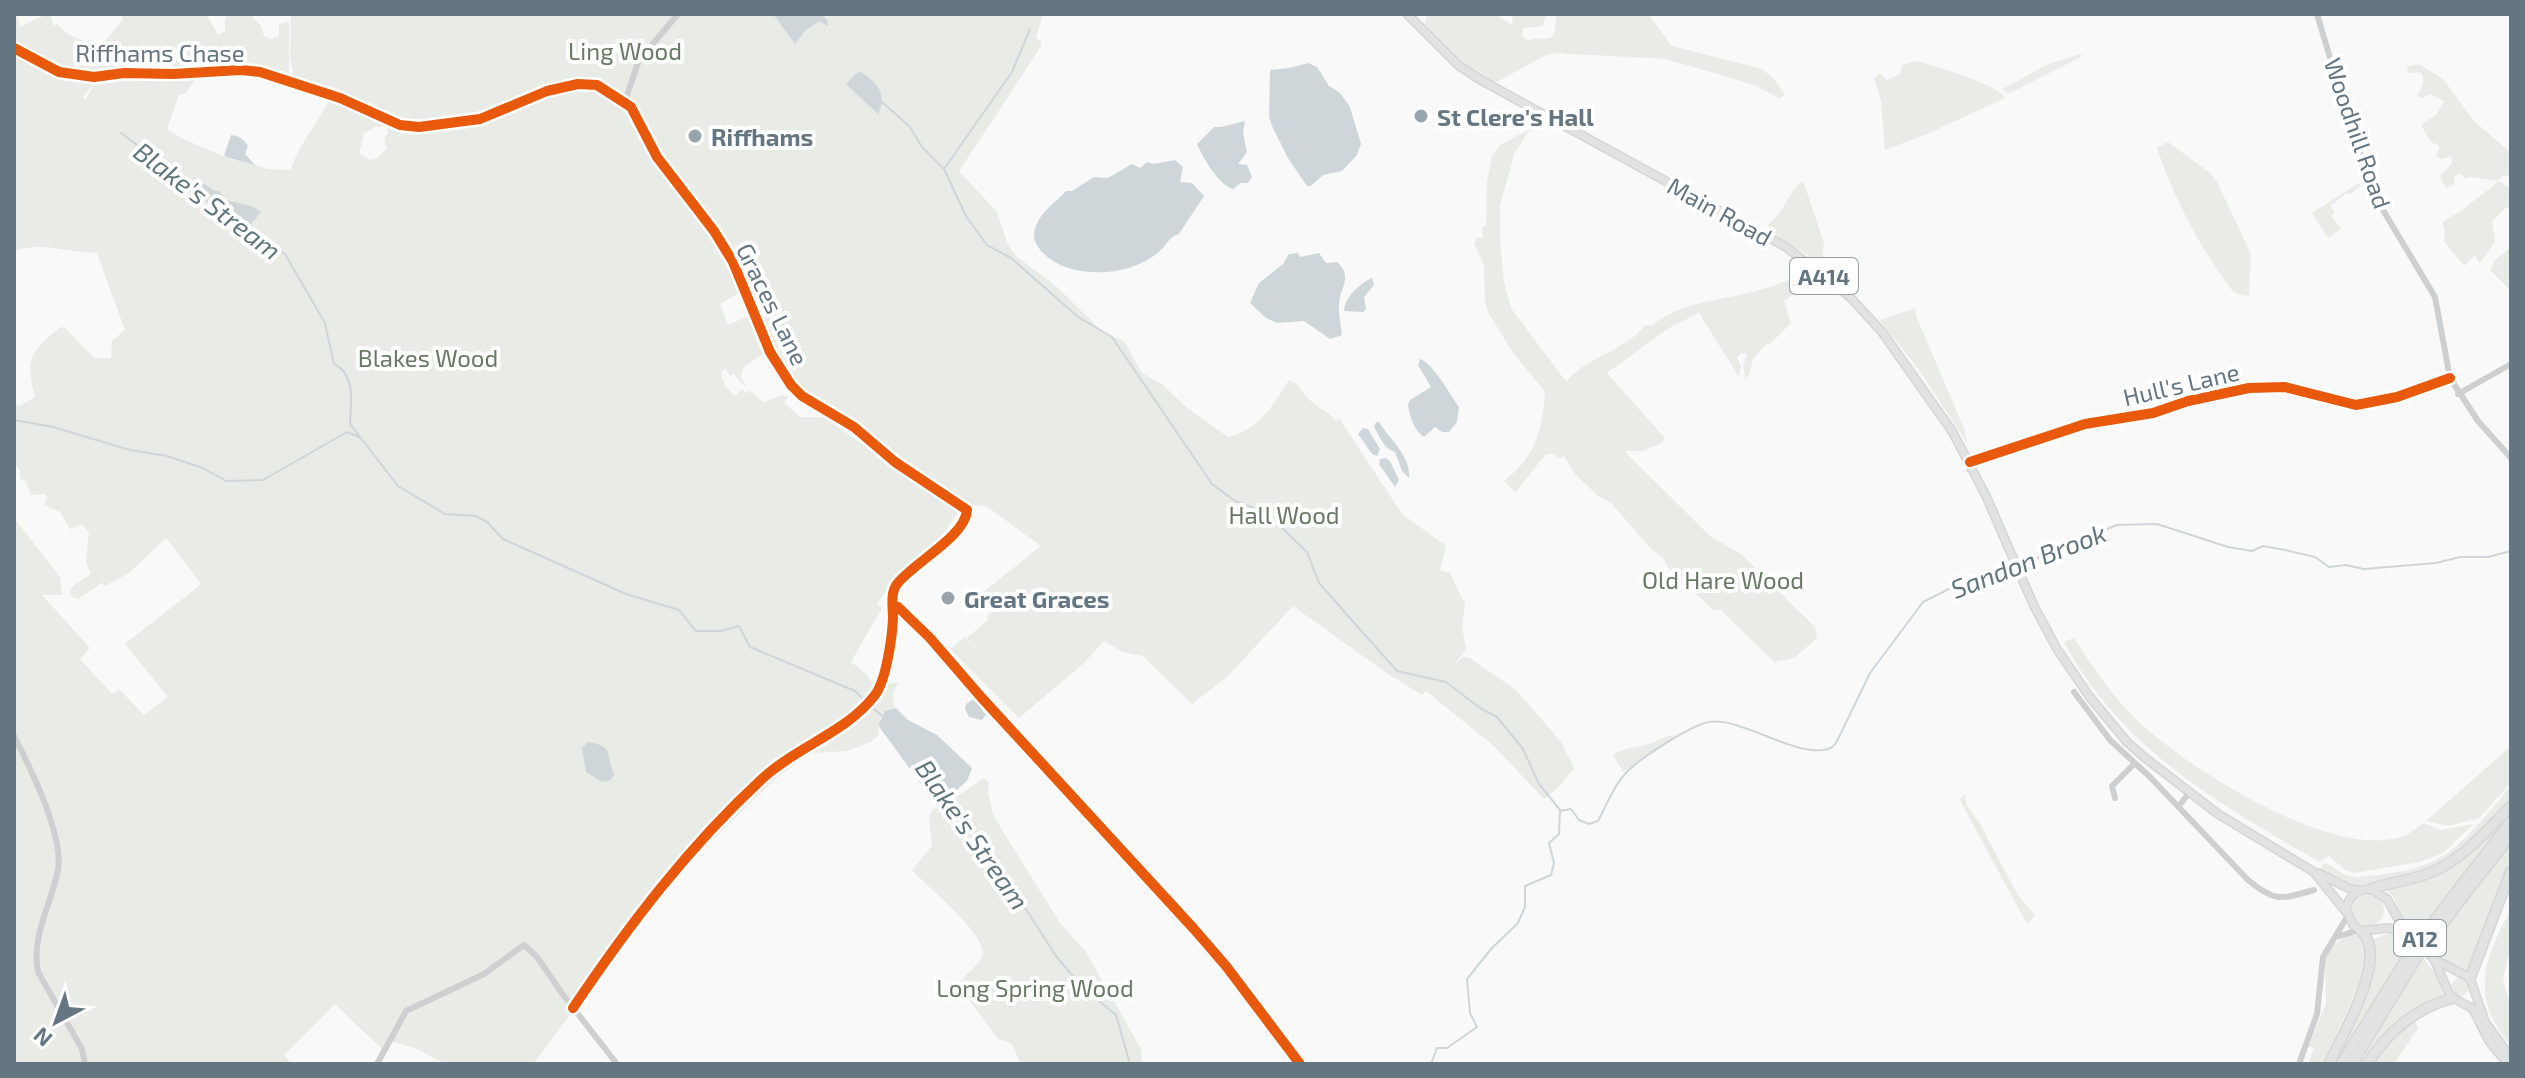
<svg xmlns="http://www.w3.org/2000/svg" width="2525" height="1078" font-family="'Exo 2',sans-serif">
<rect width="100%" height="100%" fill="#f9f9f9"/>
<path fill="#e8ebe6" fill-rule="evenodd" d="M14 14H17L20 27 47 14 50 15 54 26 57 24 68 34 95 46 107 39 123 19 121 14H206L218 35 225 31V18L230 14 251 15 261 26 264 36 270 39 279 36V24L289 22V75L293 72 290 56 291 14H1043L1036 38 1041 41V46L989 126H986L988 127 959 171 997 212 1008 245 1016 256 1057 287 1104 333 1124 341 1142 373 1163 385 1186 407 1228 437C1259 430 1273 405 1289 380 1300 383 1301 392 1309 399 1317 408 1327 410 1336 421L1339 418 1402 514 1446 546 1440 570 1450 573 1465 604 1462 627 1466 649 1453 666 1463 657 1470 658 1516 690 1561 742 1574 768 1560 786 1544 799 1495 747 1426 691 1422 695 1388 674 1293 606 1227 677 1192 704 1143 656 1123 652 1104 641 1084 663 1019 718 950 649 965 637 976 649 967 638 989 619 987 616 994 610 983 592 1041 546 986 506 968 504 846 417 814 401 798 387 784 372 774 352 754 297 741 292 720 304 728 325 753 314 768 350 743 368 741 377 747 388 733 374 730 376 726 369 722 371 721 377 725 382 723 384 735 396 742 389 747 394 749 390 764 402 782 395 788 397 784 403 800 417H824L958 512 943 535 893 580 877 604 882 608 851 662 865 673 875 685 879 683 873 709 884 683H898L893 695 895 708 882 714 878 725 879 735 871 742 847 751 810 753 775 779 686 866 651 907 533 1064H446L417 1049 391 1041 386 1053 335 1004 284 1055 292 1064H14V518L60 577 62 595H42L90 648 80 659 112 694 119 689 144 715 168 697 125 644 200 585V582L166 538 129 573 105 586 102 583 78 599 71 596 70 593 73 586 91 574 86 563 89 532 81 524 70 529 60 512 44 505 47 498 45 494 31 495 26 482 20 478V470L14 462V405L20 406 35 397C25 358 30 353 59 328L64 327 94 358H111L112 341 125 330 97 253C68 253 43 241 14 251V54L61 77 93 84 83 97 86 100 93 85 112 83 132 74 195 79 186 93 179 95 167 129 181 138 232 160H243L267 169 291 170C299 142 321 121 332 93L266 70 228 66 216 70 192 71 141 65 90 72 71 70 14 42ZM376 126 387 127 388 134 384 138 387 149 377 158 370 160 359 153 364 134Z
M1427 14H1495L1512 25 1513 14H1546L1543 26 1524 28 1521 35 1527 41C1546 32 1556 51 1556 14H1648L1672 46 1762 69 1774 79 1785 95 1779 98 1754 85 1666 59 1556 53 1546 55 1495 83C1467 69 1443 50 1425 25Z
M2081 54V57L2008 94 2003 89 2046 65Z
M1918 61C1936 67 1998 84 2005 98L1927 134 1885 150 1881 101 1874 78 1880 74 1887 80 1900 74 1902 65Z
M2419 64 2443 79 2474 121 2511 153V177L2504 175 2497 181 2471 177 2465 179 2460 173 2454 177V185L2446 188 2440 176 2452 163 2451 156 2442 159 2436 156 2440 146 2431 142 2421 125 2437 114 2444 101 2429 94 2423 98 2417 96 2423 85V75L2418 72 2408 73 2407 67Z
M1530 129 1515 152 1500 205V240L1504 282 1511 308 1564 379 1567 381C1590 354 1625 352 1645 325L1651 326C1680 302 1718 301 1752 292 1772 287 1792 279 1811 270L1819 277 1784 301 1791 323 1771 343 1765 345 1753 359 1749 375 1746 379 1743 366 1747 354 1741 353 1737 358 1741 366 1739 377 1699 313 1669 328 1607 373 1664 437 1663 442 1644 451H1626L1628 455 1710 536 1741 554 1815 627 1817 638 1794 658 1774 662 1720 609 1714 611 1669 569 1663 558 1652 550 1612 504 1597 495 1575 474 1564 456 1559 458 1553 454H1546L1515 493 1504 481C1537 456 1542 430 1545 392L1512 351 1488 312 1485 302 1484 264 1474 244 1478 237 1483 239 1482 227 1486 226 1487 181 1492 156 1500 145Z
M2168 142 2210 173 2217 182 2251 254 2249 296 2237 294 2231 289C2200 248 2173 196 2157 148Z
M1803 181 1824 243 1822 261 1815 260 1769 231 1768 224C1785 214 1787 191 1803 181Z
M2499 181 2511 189V208L2507 207 2492 221 2495 242 2480 263 2475 255 2464 266 2444 241 2445 232 2442 222 2461 211Z
M2359 183 2360 186 2350 194H2345L2330 206 2335 213 2331 216 2341 229 2328 238 2312 213Z
M2511 247V291L2490 270 2495 260Z
M1915 308 1917 318 1965 431 1967 443 1917 367 1879 320Z
M2074 638C2093 667 2112 696 2137 720 2187 768 2326 856 2397 838 2408 836 2415 829 2424 823L2440 830 2474 824 2443 853 2420 862 2353 873 2344 869 2329 856 2320 862C2220 805 2121 749 2064 642Z
M1677 735 1623 772 1613 755C1624 748 1633 748 1645 745 1658 742 1660 736 1677 735Z
M2511 746V783L2479 818 2448 826 2426 821Z
M984 778 989 783 988 792 993 814 1005 835 1060 923 1086 952 1141 1049 1142 1064H1021L1011 1043 998 1039 958 985C963 975 977 968 982 957 991 937 925 885 912 870L932 846 929 819 932 810 952 800Z
M2511 786V801C2471 842 2440 875 2380 882 2370 883 2358 886 2349 885 2339 883 2329 875 2320 871L2323 864 2326 863 2345 875 2356 877C2378 875 2403 873 2424 865 2460 853 2486 814 2511 786Z
M1965 794 1967 806 1979 822 2017 894 2035 915 2027 924 1963 806 1960 799Z
M2511 810V817L2417 934 2405 923 2393 896 2385 889 2423 880Z
M2511 841V861L2469 971 2452 965 2430 945Z
M2352 910a16 16 0 1 1 32 0a16 16 0 1 1-32 0Z
M2511 909V946L2503 979 2511 1009V1046C2469 997 2484 959 2511 909Z
M2386 934H2395L2409 945 2336 1064H2331C2347 1028 2379 978 2374 939Z
M2347 935H2357L2366 943V963L2363 975 2323 1064H2308L2314 1048 2309 1046 2326 1003 2325 959 2333 945Z
M2422 957 2439 978 2443 998C2406 1007 2384 1035 2363 1064H2355Z
M2451 987a9 9 0 1 1 18 0a9 9 0 1 1-18 0Z
M2413 1017 2418 1028 2394 1064H2371L2387 1041Z"/>
<path fill="#ced6d9" d="M773 14H818L827 19 828 26 819 21 805 31 795 44Z
M1308 63 1317 67 1329 86 1340 93 1350 107 1361 144 1357 155 1342 171 1323 175 1311 186H1307L1288 158 1272 126 1269 117 1270 70 1289 68Z
M859 71C878 82 888 95 878 114L846 84Z
M1245 121 1243 133 1247 152 1238 164 1247 165 1252 177 1248 183H1241L1233 189C1217 183 1204 159 1197 144L1214 127H1221Z
M231 135C239 136 244 139 248 146L245 154 256 166C245 160 234 161 224 156Z
M1175 160 1183 167 1180 182 1192 183 1204 196 1179 234C1169 237 1168 243 1161 250 1153 258 1140 264 1129 268 1101 276 1061 274 1041 251 1036 244 1032 238 1035 229 1040 212 1055 203 1066 191H1072L1094 177 1108 178 1132 164 1140 168 1147 162 1154 164Z
M195 177 213 190 219 191 226 200 251 206 261 212 246 230 202 198Z
M1298 253 1300 257 1319 253 1326 263 1337 262C1353 276 1341 286 1339 303 1338 313 1341 325 1342 335L1330 339 1304 321 1277 323 1266 318 1250 303 1259 283 1283 264 1289 254Z
M1372 278 1374 285 1364 297 1366 309 1363 312 1344 311C1345 297 1359 284 1372 278Z
M1420 359C1433 363 1450 395 1459 407L1457 422 1449 432H1442L1435 427 1424 437C1414 430 1410 418 1408 405L1410 400 1431 387 1418 365Z
M1376 422H1379C1390 440 1411 456 1409 478L1402 471 1395 452C1384 449 1380 437 1374 427Z
M1363 428 1368 429 1380 449 1377 456 1372 454 1358 434Z
M1386 458 1390 461 1399 480 1395 487 1379 464 1380 459Z
M974 699 986 715 982 720 969 717 965 709 966 704Z
M896 708 908 720 937 735 972 768 967 781 941 804 934 802 878 725 885 711Z
M588 742C615 746 605 754 614 774L611 780 602 782 586 772 582 748Z"/>
<g fill="none" stroke-linecap="round" stroke-linejoin="round">
<path stroke="#ced6d9" stroke-width="2" d="M1030 29 1012 72 944 169 966 216 987 245 1011 258 1078 317 1112 337 1212 484 1235 501 1259 510 1277 523 1307 552 1319 583 1397 671 1446 682 1480 708 1497 717 1523 749 1539 784 1560 810
M882 102 910 127 922 147 943 168
M121 133 200 192
M248 226 285 254 325 323 334 364C356 374 351 403 350 424L398 486 445 514 476 516 487 522 503 539 521 547 626 594 679 610 696 631H721L739 626 750 647 855 691 865 701
M14 420 53 427 130 450 167 456 203 468 226 481 263 480 347 432 361 438
M2020 565 2117 525 2157 524 2228 547 2252 551 2263 546 2285 550 2315 557 2329 567 2346 565 2364 569 2436 563 2460 557H2488L2511 551
M870 705 883 717
M951 793 1056 956 1082 987 1116 1015 1130 1064
M1431 1064 1437 1048H1447L1477 1027 1470 1013 1467 979 1492 948 1518 923 1525 907V886L1551 875 1554 863 1549 843 1559 834 1560 811 1571 809 1579 820 1589 824 1598 821C1606 806 1614 785 1626 773 1637 760 1693 724 1709 722 1743 717 1794 758 1828 749 1835 747 1837 741 1840 735L1870 673 1923 602 1963 582 2014 567"/>
<g stroke="#d5d6d7" stroke-width="10">
<path id="major" d="M1407 14 1458 65 1479 79 1786 247 1850 297 1882 332 1952 431 1986 496 2034 606 2057 649 2089 696 2127 742 2144 757 2218 814 2314 872 2347 913
M2318 873 2350 889 2358 890
M2371 889 2387 899 2405 931 2387 928 2361 931 2353 925 2346 910C2348 896 2357 889 2371 889Z
M2434 959 2450 996 2473 1009 2489 1041 2508 1064
M2436 960 2470 978 2485 1022 2511 1058"/>
</g>
<g stroke="#d5d6d6" stroke-width="12">
<path id="highway" d="M2371 889C2389 882 2409 881 2427 874 2462 861 2486 831 2511 806
M2470 978 2511 871
M2329 1064C2342 1035 2390 956 2361 931
M2341 1064 2413 948 2511 821
M2352 1064 2419 954 2511 835
M2367 1064C2389 1031 2414 1009 2453 998"/>
</g>
<path stroke="#cecfd0" stroke-width="6" d="M2317 14 2351 128 2377 200 2435 297 2450 378 2478 421 2511 458
M14 48 59 72 94 77 124 73 173 74 241 70 260 72 340 98 400 125 419 127 480 119 547 91 578 84 597 85 631 107 657 157 714 231 733 262 770 352 791 385 802 396 854 427 895 462 967 510C966 536 913 563 897 584 890 593 893 608 893 619 892 638 886 681 875 695 847 732 798 746 763 778 689 846 629 925 573 1008
M625 101 639 60 678 14
M2458 394 2511 364
M1970 462 2085 424 2153 413 2188 401 2249 388 2285 387 2356 405 2397 397 2450 378
M2074 692 2110 740 2151 778 2248 880C2276 903 2281 899 2314 890
M14 736C30 767 64 836 58 870 51 906 31 935 38 972L82 1049 85 1064
M2115 798 2112 786 2135 763
M2178 807 2189 793
M2336 937 2359 930
M377 1064 406 1011 484 974 524 945 537 957 564 996 617 1064
M2299 1064 2317 1014 2323 957 2347 917"/>
<use href="#major" stroke="#e1e2e2" stroke-width="7"/>
<use href="#highway" stroke="#e1e2e2" stroke-width="9"/>
<g stroke="#d5d6d7" stroke-width="10" stroke-linecap="butt">
<path id="major-bridge" d="M2405 931 2434 959"/>
</g>
<use href="#major-bridge" stroke="#e1e2e2" stroke-width="7"/>
<g stroke="#fff" stroke-width="15">
<path id="cycleway" d="M14 48 59 72 94 77 124 73 173 74 241 70 260 72 340 98 400 125 419 127 480 119 547 91 578 84 597 85 631 107 657 157 714 231 733 262 770 352 791 385 802 396 854 427 895 462 967 510C966 536 913 563 897 584 890 593 893 608 893 619 892 638 886 681 875 695 847 732 798 746 763 778 689 846 629 925 573 1008
M1970 462 2085 424 2153 413 2188 401 2249 388 2285 387 2356 405 2397 397 2450 378
M893 606 898 607 930 638 981 697 1194 929 1226 966 1300 1064"/>
</g>
<use href="#cycleway" stroke="#e8590c" stroke-width="10"/>
</g>
<g fill="#99a4ac" stroke="#fff" stroke-width="3">
<circle cx="1421" cy="116" r="8"/>
<circle cx="695" cy="136" r="8"/>
<circle cx="948" cy="598" r="8"/>
</g>
<g text-anchor="middle" dominant-baseline="central" stroke-width="8" stroke-linejoin="round" paint-order="stroke">
<g fill="#fff" stroke="#939fa8" stroke-width="2">
<rect x="1790" y="258" width="68" height="36" rx="6"/>
<rect x="2394" y="920" width="52" height="36" rx="6"/>
</g>
<g font-size="22" font-weight="bold" fill="#657683">
<text x="1824" y="276">A414</text>
<text x="2420" y="938">A12</text>
</g>
<g font-size="24" fill="#687a64" stroke="#fff">
<text x="625" y="50">Ling Wood</text>
<text x="428" y="357">Blakes Wood</text>
<text x="1284" y="514">Hall Wood</text>
<text x="1723" y="579">Old Hare Wood</text>
<text x="1035" y="987">Long Spring Wood</text>
</g>
<g font-size="24" fill="#657683" stroke="#fff">
<text x="160" y="52">Riffhams Chase</text>
<text transform="translate(2358 133) rotate(71)">Woodhill Road</text>
<text transform="translate(1720 211) rotate(29)">Main Road</text>
<text transform="translate(773 304) rotate(64)">Graces Lane</text>
<text transform="translate(2181 384) rotate(-13)">Hull's Lane</text>
</g>
<g font-size="24" font-weight="bold" fill="#657683" stroke="#fff" text-anchor="start">
<text x="1437" y="116">St Clere's Hall</text>
<text x="711" y="136">Riffhams</text>
<text x="964" y="598">Great Graces</text>
</g>
<g font-size="26" font-style="italic" fill="#60757c" stroke="#fff">
<text transform="translate(208 200) rotate(37)">Blake's Stream</text>
<text transform="translate(2028 560) rotate(-21)">Sandon Brook</text>
<text transform="translate(973 834) rotate(55)">Blake's Stream</text>
</g>
</g>
<rect width="2525" height="1078" fill="none" stroke="#657683" stroke-width="32"/>
<g transform="translate(56 1022) rotate(221)" stroke="#ffffff" stroke-width="6" paint-order="stroke">
<path d="M0-6L14 30L0 20L-14 30Z" fill="#657683"/>
<text y="-12" font-size="22" font-weight="bold" text-anchor="middle" fill="#657683">N</text>
</g>
</svg>
